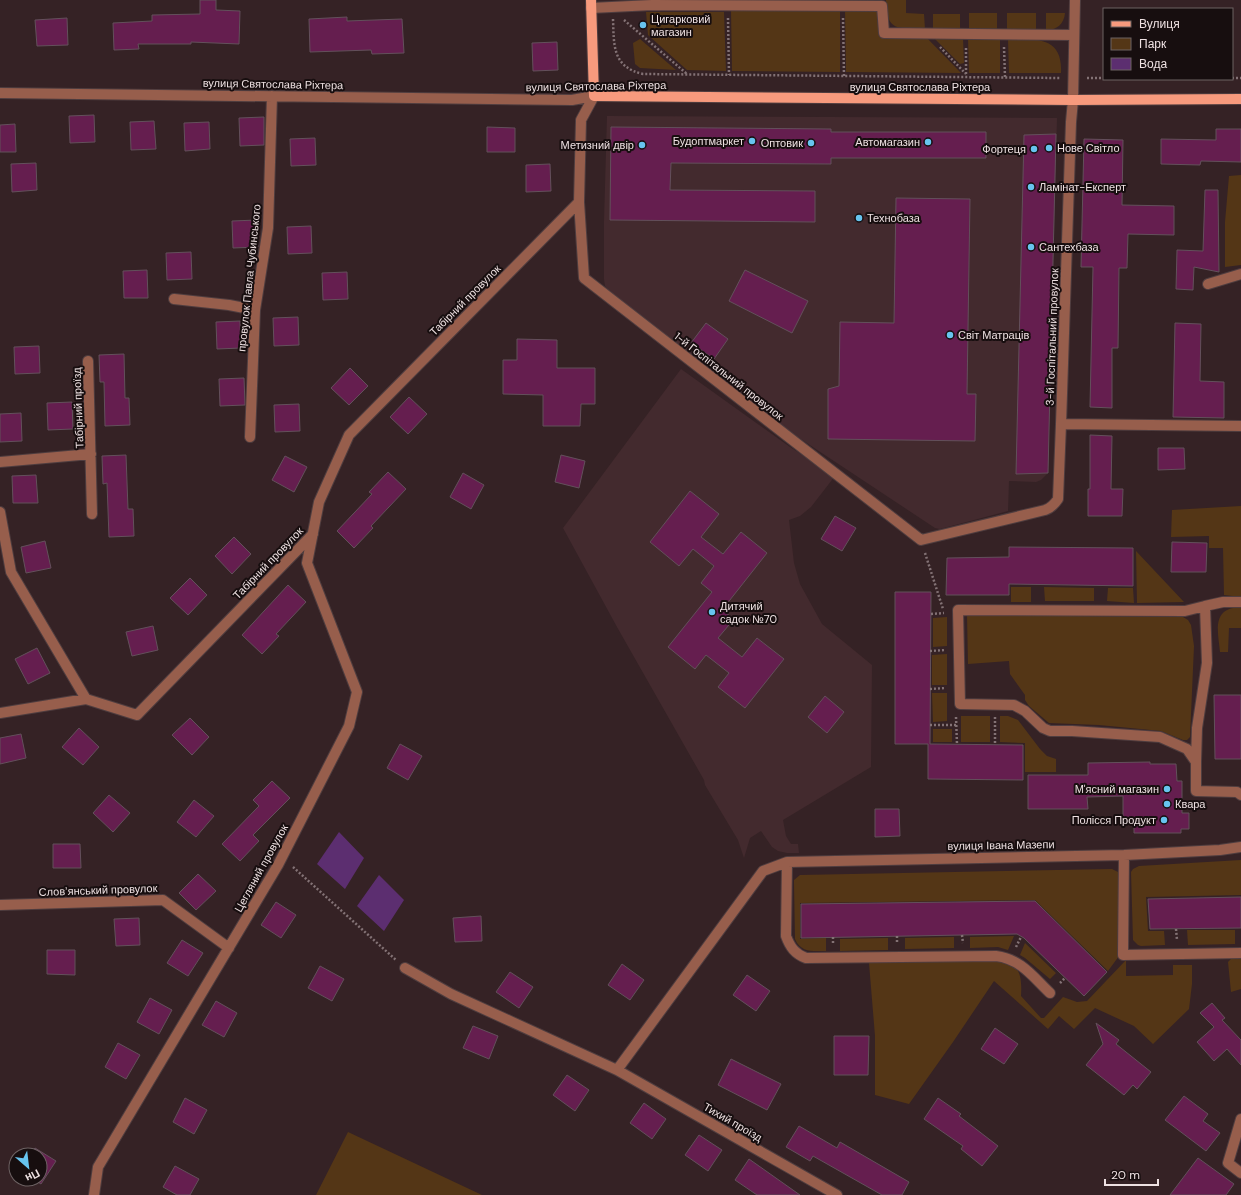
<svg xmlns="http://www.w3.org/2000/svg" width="1241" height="1195" font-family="'DM Sans',sans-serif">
<rect width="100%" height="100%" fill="#352225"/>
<path fill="#432a2e" d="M607 116 1057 118 1048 473 1041 480 1036 482 1009 481 1008 511 940 529 935 528 763 414 617 302 605 286 604 279V221Z
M681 369 790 447 835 476 811 507 800 516 789 520 794 563 800 584 822 624 872 665 871 767 783 820 786 836 791 844H798L799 853H787L778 851 772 847 761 831 750 838 744 858 738 840 705 785 704 780 617 627 563 528Z"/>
<path fill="#543616" d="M886 0H906V13L924 14 925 29C898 28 886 32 886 0Z
M840 10V72L732 71 731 11Z
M845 10H877L879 36 926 37 961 73 846 72Z
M646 12H724L726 71 687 70 648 35Z
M969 13H997V30H969Z
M1007 13H1036V30H1007Z
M1046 13H1065C1064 24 1057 30 1046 30Z
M933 14H960V30L933 29Z
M933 37 963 38 964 63 960 64Z
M968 38H1000V73H969Z
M640 39 676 70 640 68 635 64 633 43Z
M1008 39C1036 39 1063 36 1061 73H1009Z
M1241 175V265L1225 267V222L1229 176Z
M1241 506V597L1224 595 1223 548H1209V536L1171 537 1172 510Z
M1136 551 1184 602 1137 603Z
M1011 587H1031V602H1011Z
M1044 587 1094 588V601H1045Z
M1108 588H1133L1134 603 1107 601Z
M1241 607V628H1229L1228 652H1220C1218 631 1211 608 1241 607Z
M967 615 1183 617 1188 620 1191 625 1194 646 1190 737 1187 740H1183L1161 731 1099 725 1049 723 1029 706 1025 700V695L1010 674 1009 661 968 664Z
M947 617V646L933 647V618Z
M947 654V685H932V655Z
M932 693H947V721L933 722Z
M961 716H990V742H961Z
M1000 716H1008L1018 720 1040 749 1047 756 1056 759V772H1025V743L1000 742Z
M933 729H952V742H933Z
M1241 860V895L1146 897 1148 931H1164L1165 945 1141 946 1138 945 1133 940 1131 872 1133 869 1139 866Z
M1112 869 1118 872 1119 875V956L1108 971 1035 900 800 903V939L826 938V951C813 951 801 953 795 939L794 884V880L800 875Z
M1187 930H1235V944L1188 945Z
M1014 936 1008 950 998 947 970 948V937Z
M954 937V948L905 949V938Z
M888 938V950L840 951V939Z
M1025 943 1056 973 1050 979 1025 958 1020 955Z
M1232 958H1241V989L1231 992 1228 962Z
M986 960C1014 962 1023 965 1021 996L1041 1018H1044L1063 997 1077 1002 1087 1001 1126 960V976L1173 975V965H1192V984L1189 1009 1153 1044 1134 1026 1095 1008 1074 1029 1059 1016 1048 1029 994 981 953 1042 909 1104 875 1095V1036L869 963Z
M348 1132 482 1195H316Z"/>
<path fill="#5c2e70" d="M339 832 364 858 345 889 317 864Z
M379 875 404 900 384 931 357 906Z"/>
<path fill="#651e4f" stroke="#63505b" d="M200 0H216V10L240 11 239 44 191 42V44H138L139 49 114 50 113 23 152 21V15L200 14Z
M347 17V21L402 19 404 53 372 54 371 50 310 52 309 19Z
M67 18 68 45 37 46 35 20Z
M557 42 558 70 533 71 532 43Z
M94 115 95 142 70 143 69 116Z
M264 117V145L240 146 239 118Z
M154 121 156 149 131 150 130 122Z
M209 122 210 149 185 151 184 123Z
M15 124 16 152H0V125Z
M487 127 515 128V152H487Z
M611 127 831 129V132H986V158H831V164L671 163 670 190 815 191V222L610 220Z
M1216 129H1241V162L1201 161 1200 165 1161 164V139L1216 140Z
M1056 134 1048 473 1016 474 1024 135Z
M315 138 316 165 291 166 290 139Z
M1084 139 1123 140 1122 205 1174 206V235L1128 234 1127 268H1119L1118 348H1112V408L1090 407 1093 267H1081Z
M36 163 37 190 12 192 11 164Z
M550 164 551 191 526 192V165Z
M1205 190H1218L1219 272 1194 267 1193 290 1176 289 1177 250 1203 251Z
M896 198 970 199 967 394H976L975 441 828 439V389L839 386 840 322 894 323Z
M257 220 258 247 233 248 232 221Z
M311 226 312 253 288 254 287 227Z
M191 252 192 279 167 280 166 253Z
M147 270 148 298H124L123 271Z
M745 270 808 301 792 333 729 301Z
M347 272 348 299 323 300 322 273Z
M298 317 299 345 274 346 273 318Z
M240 321 241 348 217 349 216 322Z
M706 323 728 339 714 359 691 343Z
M1175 323 1201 324 1200 381 1224 382V418L1173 417Z
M517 339 557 340V368H595V404H581L580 426H543V395L503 394V360H517Z
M39 346 40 373 15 374 14 347Z
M124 354 125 398H129L130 425 105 426 104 382H100L99 355Z
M350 368 368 386 349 405 331 388Z
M244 378 245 405 220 406 219 379Z
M409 397 427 414 408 434 390 417Z
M72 402 73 429 48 430 47 403Z
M299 404 300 431 275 432 274 405Z
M21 413 22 441 0 442V414Z
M1090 435 1112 436 1111 489H1123L1122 516H1088V489H1090Z
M1158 448H1184L1185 469 1158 470Z
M126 455 128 509H133L134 536 109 537 107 483 103 484 102 456Z
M561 455 585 461 579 488 555 482Z
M285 456 307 467 294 492 272 480Z
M388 472 406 489 371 526 373 528 354 548 337 531 372 494 369 492Z
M463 473 484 485 471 509 450 497Z
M36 475 38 503H13L12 476Z
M690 491 719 514 701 537 723 554 741 532 767 553 722 610 734 619 718 638 742 657 757 638 784 659 745 708 718 687 729 673 706 655 695 669 668 647 712 592 701 583 714 566 693 549 679 566 650 542Z
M835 516 856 528 842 551 821 539Z
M234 537 251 554 232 574 215 556Z
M45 541 51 568 26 573 21 547Z
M1172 542 1207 543 1206 572H1171Z
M1009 547 1133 548V586L1009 584V595H946L947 558 1009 557Z
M190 578 207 595 188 615 170 598Z
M288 585 306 602 276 634 279 636 262 654 242 635Z
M895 592H931L930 744 1023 745V780L928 779V744H895Z
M153 626 158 650 132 656 126 632Z
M37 648 50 673 28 684 15 659Z
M1214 695H1241V759H1215Z
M825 696 844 712 827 733 808 717Z
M190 718 209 737 192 755 172 735Z
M79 728 99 747 83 765 62 747Z
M21 734 26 758 0 764V738Z
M400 744 422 756 408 780 387 768Z
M1150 762V764H1176L1177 781H1182V813H1189V829H1181V833H1134V821H1123V796L1087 797 1088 809H1028V775H1088V763Z
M272 781 290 798 253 835 259 841 240 861 222 844 259 806 253 800Z
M109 795 130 813 113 832 93 813Z
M194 800 214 816 196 837 177 822Z
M875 809H899L900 836 875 837Z
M53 844H80L81 868H53Z
M198 874 216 891 196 910 179 893Z
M1241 897V928L1150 929 1148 899Z
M1035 901 1107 972 1084 996 1024 938 1017 934 801 938V904Z
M276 902 296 915 281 938 261 925Z
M481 916 482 941 455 942 453 918Z
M139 918 140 945 116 946 114 919Z
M182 940 203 953 188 976 167 963Z
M47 950H75V975L47 974Z
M622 964 644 980 630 1000 608 985Z
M320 966 344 979 332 1001 308 988Z
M510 972 533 987 519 1008 496 992Z
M747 975 770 991 756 1011 733 995Z
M150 998 172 1010 159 1034 137 1022Z
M216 1001 237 1013 224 1037 202 1025Z
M1212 1003 1225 1018 1222 1020 1241 1040V1065L1227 1049 1214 1061 1197 1042 1214 1027 1200 1013Z
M1096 1023 1119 1040 1116 1044 1151 1072 1137 1089 1133 1085 1124 1095 1086 1065 1103 1044Z
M473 1026 498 1036 489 1059 463 1048Z
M995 1028 1018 1044 1004 1064 981 1049Z
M834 1036H869L868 1075H834Z
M118 1043 140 1055 126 1079 105 1067Z
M731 1059 781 1084 767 1110 718 1085Z
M567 1075 589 1090 575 1111 553 1095Z
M1184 1096 1208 1114 1203 1121 1220 1133 1206 1151 1165 1120Z
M185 1098 207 1110 194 1134 173 1122Z
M938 1098 961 1114 959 1116 998 1146 982 1166 961 1149 963 1146 924 1119Z
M644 1103 666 1119 652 1139 630 1123Z
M799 1126 837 1148 840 1142 909 1182 902 1195H882L813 1156 810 1161 786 1147Z
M699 1135 722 1150 708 1171 685 1155Z
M35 1148 56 1161 41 1184 33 1179H40V1155H30Z
M1198 1158 1234 1184 1226 1195H1170Z
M749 1159 800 1195H757L735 1180Z
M175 1166 199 1179 190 1195H177L163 1187Z"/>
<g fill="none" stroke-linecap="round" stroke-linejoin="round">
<g stroke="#4f3d3f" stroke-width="12">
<path id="minor" d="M1075 0 1073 100 1071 122 1061 424 1241 426
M591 8 652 5 882 6 884 33 1074 35
M0 93 572 100 594 96
M594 96 581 120 579 202 584 278 921 540 1045 510C1051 508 1054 505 1058 499L1061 424
M1208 284 1241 274
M174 299 229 305 255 310
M88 361 92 514
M250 437 255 310 268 228 272 96
M0 462 91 454
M0 512 11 572 86 699
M1205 606 1223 602H1241
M0 713 86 699 137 715 313 534
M1196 762 1197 728 1207 663 1205 606 1185 611 958 610 960 704 1014 705 1025 711 1043 728 1050 731H1072L1160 737 1187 749 1196 762V791L1237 792 1241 795
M1124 855 1123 955 1241 953
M787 862 786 936C790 947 795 954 806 958L996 956C1021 959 1033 977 1050 993
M0 905 163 900 229 948
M405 968 451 994 617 1070 837 1195
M617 1070 763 871 787 862 1124 855 1220 850 1241 847
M1241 1119 1228 1163 1241 1173
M94 1195 98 1167 278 865 349 726 357 692 307 563 319 502 349 435 579 202"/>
</g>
<g stroke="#4f3d3f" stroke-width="12">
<path id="major" d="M591 0 594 96 1073 100 1241 99"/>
</g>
<path stroke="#837275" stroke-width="2.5" stroke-dasharray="2 2" stroke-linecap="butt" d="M728 18 729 75
M843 18 844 76
M613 19C614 45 612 67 643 74L1060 78
M624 20 687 74
M940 47 966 74
M1004 47 1005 77
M966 48V75
M1087 78H1104
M1232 78H1241
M925 553 943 609
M931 614 944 613
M930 651 946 650
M930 689 946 688
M956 717 957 744
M995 717V745
M930 725H956
M293 867 396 960
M1176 929 1177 940
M962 935 963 943
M897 936V943
M833 937V945
M1016 947 1021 937
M1060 983 1065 978"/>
<use href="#minor" stroke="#975e4c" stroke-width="10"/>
<use href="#major" stroke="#f79a7d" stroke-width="10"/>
</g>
<g fill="#67c4ef" stroke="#170e0f" stroke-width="1.5">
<circle cx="643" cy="25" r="4"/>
<circle cx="752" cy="141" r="4"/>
<circle cx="928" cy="142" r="4"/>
<circle cx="811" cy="143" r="4"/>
<circle cx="642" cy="145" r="4"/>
<circle cx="1049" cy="148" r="4"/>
<circle cx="1034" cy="149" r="4"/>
<circle cx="1031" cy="187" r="4"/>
<circle cx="859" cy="218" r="4"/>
<circle cx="1031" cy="247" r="4"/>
<circle cx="950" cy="335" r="4"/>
<circle cx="712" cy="612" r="4"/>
<circle cx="1167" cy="789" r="4"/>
<circle cx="1167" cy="804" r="4"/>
<circle cx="1164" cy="820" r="4"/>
</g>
<g text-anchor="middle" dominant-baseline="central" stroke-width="4" stroke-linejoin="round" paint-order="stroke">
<g font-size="11" fill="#eee1e2" stroke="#170e0f" text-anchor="start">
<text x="651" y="19">Цигарковий<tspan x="651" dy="13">магазин</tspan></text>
<text x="744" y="141" text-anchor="end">Будоптмаркет</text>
<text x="920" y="142" text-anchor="end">Автомагазин</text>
<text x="803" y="143" text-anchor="end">Оптовик</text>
<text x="634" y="145" text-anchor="end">Метизний двір</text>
<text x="1057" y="148">Нове Світло</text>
<text x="1026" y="149" text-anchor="end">Фортеця</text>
<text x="1039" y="187">Ламінат-Експерт</text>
<text x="867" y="218">Технобаза</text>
<text x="1039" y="247">Сантехбаза</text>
<text x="958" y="335">Світ Матраців</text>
<text x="720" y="606">Дитячий<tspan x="720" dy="13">садок №70</tspan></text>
<text x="1159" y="789" text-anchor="end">М'ясний магазин</text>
<text x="1175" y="804">Квара</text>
<text x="1156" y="820" text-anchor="end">Полісся Продукт</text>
</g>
<g font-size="11" fill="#eee1e2" stroke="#170e0f">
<text transform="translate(273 84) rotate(1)">вулиця Святослава Ріхтера</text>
<text transform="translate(596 86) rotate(-1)">вулиця Святослава Ріхтера</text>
<text x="920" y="87">вулиця Святослава Ріхтера</text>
<text transform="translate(249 278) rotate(-84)">провулок Павла Чубинського</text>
<text transform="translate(465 300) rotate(-45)">Табірний провулок</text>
<text transform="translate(1052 337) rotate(-88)">3-й Госпітальний провулок</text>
<text transform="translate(729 376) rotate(38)">1-й Госпітальний провулок</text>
<text transform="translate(78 408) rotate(-92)">Табірний проїзд</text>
<text transform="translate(268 563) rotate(-46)">Табірний провулок</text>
<text transform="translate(1001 845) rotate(-1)">вулиця Івана Мазепи</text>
<text transform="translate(261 868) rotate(-61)">Цегляний провулок</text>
<text transform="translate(98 890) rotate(-2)">Словʼянський провулок</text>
<text transform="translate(733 1122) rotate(30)">Тихий проїзд</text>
</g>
</g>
<rect x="1103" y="8" width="130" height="72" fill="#170e0f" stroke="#6d6263"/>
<rect x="1111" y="21" width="20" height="6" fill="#f79a7d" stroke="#6d6263"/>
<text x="1139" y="28" font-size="12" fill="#eee1e2">Вулиця</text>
<rect x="1111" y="38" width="20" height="12" fill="#543616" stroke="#6d6263"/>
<text x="1139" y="48" font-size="12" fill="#eee1e2">Парк</text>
<rect x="1111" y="58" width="20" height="12" fill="#5c2e70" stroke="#6d6263"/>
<text x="1139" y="68" font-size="12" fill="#eee1e2">Вода</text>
<g transform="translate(28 1167) rotate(152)"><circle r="19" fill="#170e0f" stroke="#6d6263"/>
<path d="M0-3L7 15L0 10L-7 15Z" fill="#67c4ef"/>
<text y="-6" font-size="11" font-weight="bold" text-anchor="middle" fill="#eee1e2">Пн</text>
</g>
<path d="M1105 1179v6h53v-6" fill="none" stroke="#eee1e2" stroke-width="2"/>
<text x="1111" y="1179" font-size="12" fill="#eee1e2" stroke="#170e0f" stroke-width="3" paint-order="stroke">20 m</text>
</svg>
